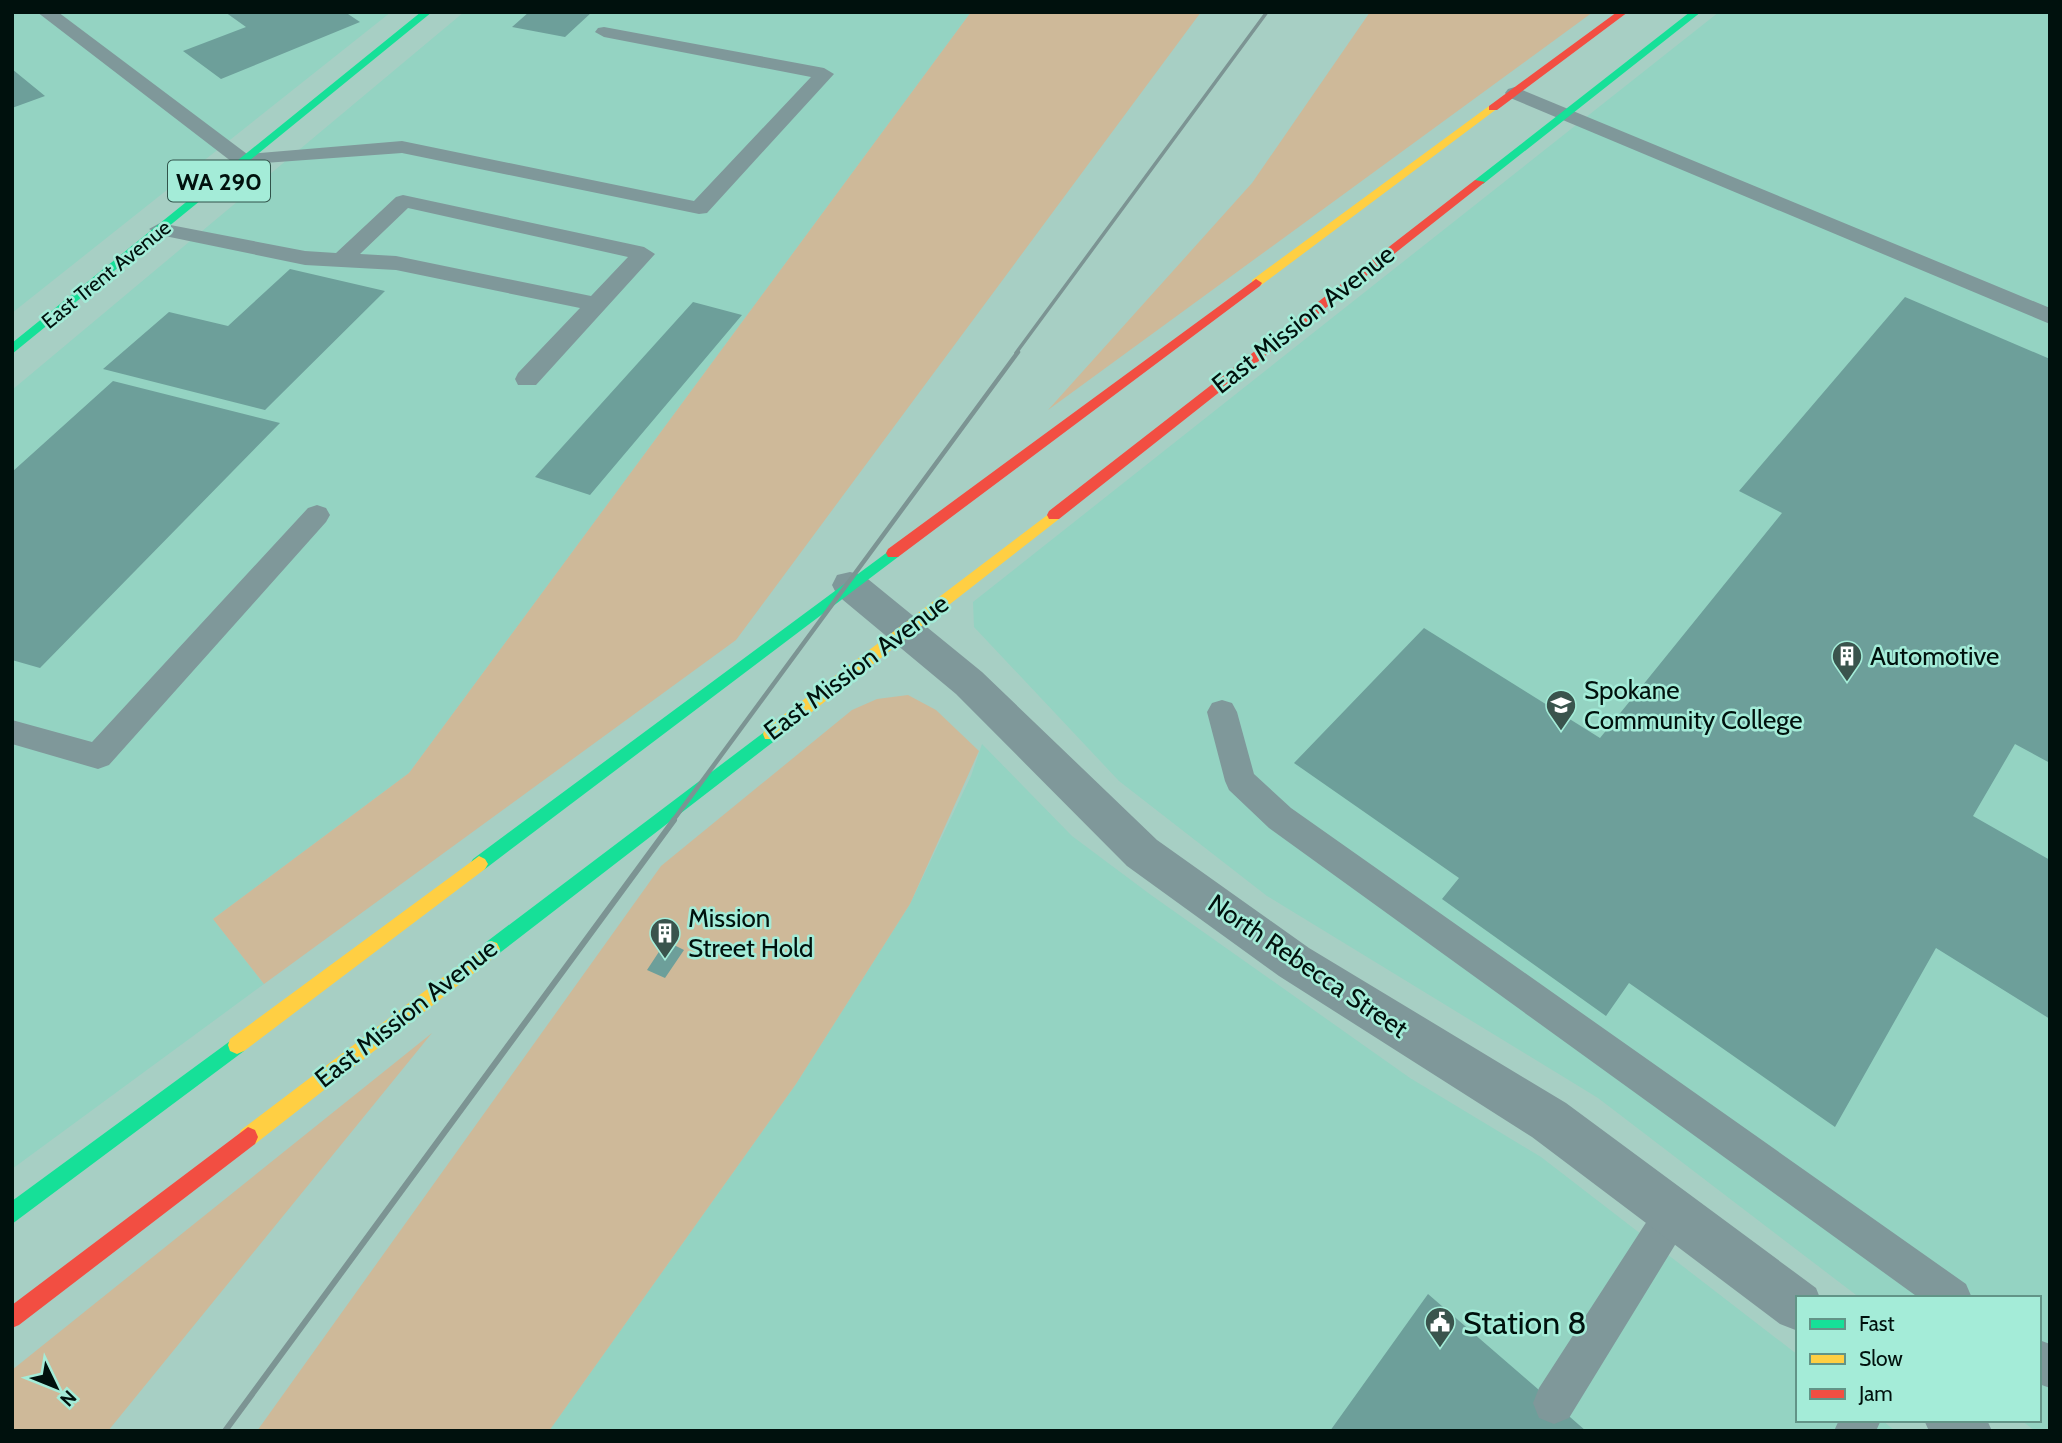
<svg xmlns="http://www.w3.org/2000/svg" width="2062" height="1443" font-family="Cabin,sans-serif">
<rect width="100%" height="100%" fill="#a7cfc4"/>
<path fill="#94d3c2" d="M12 12H391L12 313Z
M464 12H971L409 773 213 919 264 984 12 1169V390Z
M1719 12H2050V1431H2035L2021 1420H2039V1298H1860L1598 1098 1267 896 1119 781 974 627 973 602Z
M982 744 1072 836 1151 895 1410 1078 1541 1157 1798 1355V1420H1882L1895 1431H549L796 1084 910 904 971 776Z"/>
<path fill="#ceb999" d="M971 12H1201L736 640 264 984 213 919 409 773Z
M1370 12H1593L1048 410 1252 183Z
M908 695 936 710 979 751 910 904 796 1084 549 1431H257L661 866 852 710 877 699Z
M432 1033 108 1431H12V1370Z"/>
<path fill="#6d9f9a" d="M225 12H345L360 22 221 79 183 51 246 27Z
M529 12H592L565 37 512 27Z
M12 69 45 96 12 108Z
M290 269 385 291 265 410 103 369 169 312 228 326Z
M1905 297 2050 359V763L2015 744 1973 816 2050 860V1019L1936 948 1835 1127 1629 983 1606 1016 1442 899 1459 878 1294 763 1424 628 1600 738 1782 513 1739 491Z
M693 302 742 315 590 495 535 477Z
M113 381 280 423 40 668 12 660V472Z
M666 941 684 950 665 978 647 970Z
M1428 1294 1554 1403 1586 1431H1330Z"/>
<g fill="none" stroke-linecap="round" stroke-linejoin="round">
<path fill="#7f989a" fill-rule="evenodd" d="M37 12H58L247 154 402 141 694 201 811 77 604 37 595 32 598 28 604 27 824 68 834 74 707 213 699 214 402 153 236 165Z
M1515 87 2050 308V324L1508 97 1505 93 1508 89Z
M403 195 644 247 655 254 536 385H518L515 379 518 373 580 308 396 270 305 265 160 235 149 229 160 223 305 251 336 253 396 197ZM408 208 628 257 591 296 396 256 360 254Z
M317 505 326 508 330 515 326 522 109 765 98 769 12 744V720L92 742 308 508Z
M1222 700 1232 703 1237 712 1254 774 1291 808 1966 1284 1972 1298H1919L1269 828 1229 790 1225 781 1207 712 1212 703Z
M1673 1195 1686 1201 1692 1214 1686 1227 1569 1418 1554 1424 1539 1418 1533 1403 1539 1388 1660 1201Z
M2039 1340 2050 1344V1388L2039 1384Z
M1839 1420H1881L1876 1431H1834Z"/>
<path fill="#7f989a" fill-rule="evenodd" d="M850 572 863 575 982 672 1157 840 1309 948 1566 1103 1816 1288 1820 1298H1798V1331L1780 1324 1532 1137 1279 976 1127 866 956 694 837 595 832 585 837 575Z
M1924 1420H1987L1992 1431H1929Z"/>
<path fill="#16e098" fill-rule="evenodd" d="M421 12H432L12 354V343Z
M1690 12H1701L1483 184H1475V180Z
M893 548 898 549 900 553 898 557 485 869 479 872 473 869 470 864 473 859Z
M771 727 777 729 779 734 777 739 497 955 491 957 485 955 482 949 485 943Z
M237 1036 244 1039 246 1045 244 1051 12 1224V1201Z"/>
<path fill="#ffcf43" fill-rule="evenodd" d="M1489 106 1498 108 1260 286H1252V280Z
M1054 510 1061 515 1059 519 777 739H765L763 734 765 729Z
M479 856 485 859 488 864 485 869 244 1051 237 1054 230 1051 228 1045 230 1039Z
M491 941 497 943 500 949 497 955 255 1144 248 1147 241 1144 238 1137 241 1130Z"/>
<path fill="#f24e42" fill-rule="evenodd" d="M1617 12H1628L1497 110H1489V106Z
M1475 180 1485 182 1059 519H1049L1047 515 1049 511Z
M1256 279 1262 283 1260 286 898 557H888L886 553 888 549Z
M248 1127 255 1130 258 1137 255 1144 19 1325 12 1328V1305Z"/>
<path stroke="#7c9493" stroke-width="3.5" d="M1016 353 1267 12"/>
<path stroke="#7c9493" stroke-width="4.5" d="M672 822 1018 352"/>
<path stroke="#7c9493" stroke-width="6" d="M225 1431 674 820"/>
</g>
<defs>
<g id="building-pin" transform="scale(1.575)"><path d="M0 17L-7.5 6A9.5 9.5 0 1 1 7.5 6Z" fill="#3a544d" stroke="#a4ecd8"/><path d="M-4-6H4V6H1V3H-1V6H-4ZM-2.5-4.3h1.7v1.8h-1.7ZM.8-4.3h1.7v1.8H.8ZM-2.5-1h1.7V.8h-1.7ZM.8-1h1.7V.8H.8Z" fill="#fff"/></g>
<g id="university-pin" transform="scale(1.575)"><path d="M0 17L-7.5 6A9.5 9.5 0 1 1 7.5 6Z" fill="#3a544d" stroke="#a4ecd8"/><path d="M0-5L7-2L0 1L-7-2ZM-4 1L0 2.5L4 1V4Q0 6-4 4Z" fill="#fff"/></g>
<g id="civic-pin" transform="scale(1.575)"><path d="M0 17L-7.5 6A9.5 9.5 0 1 1 7.5 6Z" fill="#3a544d" stroke="#a4ecd8"/><path d="M-.6-6.5H3V-4.5H.6V-3L4-1V1h2V6H-6V1h2V-1L-.6-3ZM-1.2 2.5V6h2.4V2.5Z" fill="#fff"/></g>
</defs>
<g fill-rule="evenodd">
<use href="#building-pin" x="1847" y="656"/>
<use href="#university-pin" x="1561" y="705"/>
<use href="#building-pin" x="665" y="933"/>
<use href="#civic-pin" x="1440" y="1322"/>
</g>
<g text-anchor="middle" dominant-baseline="central" stroke-width="5" stroke-linejoin="round" paint-order="stroke">
<g font-size="21" fill="#00110d" stroke="#a4ecd8">
<text transform="translate(106 274) rotate(-39)">East Trent Avenue</text>
</g>
<rect fill="#a4ecd8" stroke="#31534a" stroke-width="2" x="168" y="160.5" width="102" height="41" rx="5"/>
<g font-size="24" font-weight="bold" fill="#00110d">
<text x="219" y="181">WA 290</text>
</g>
<g font-size="26" fill="#00110d" stroke="#a4ecd8">
<text transform="translate(1303 319) rotate(-38)">East Mission Avenue</text>
<text transform="translate(856 667) rotate(-37)">East Mission Avenue</text>
<text transform="translate(1308 966) rotate(34)">North Rebecca Street</text>
<text transform="translate(406 1013) rotate(-38)">East Mission Avenue</text>
</g>
<g font-size="26" fill="#00110d" stroke="#a4ecd8" text-anchor="start">
<text x="1870" y="656">Automotive</text>
<text x="1584" y="690">Spokane<tspan x="1584" dy="30">Community College</tspan></text>
<text x="688" y="918">Mission<tspan x="688" dy="30">Street Hold</tspan></text>
</g>
<g font-size="32" fill="#00110d" stroke="#a4ecd8" text-anchor="start">
<text x="1463" y="1322">Station 8</text>
</g>
</g>
<rect width="2062" height="1443" fill="none" stroke="#00110d" stroke-width="28"/>
<rect x="1796" y="1296" width="245" height="126" fill="#a4ecd8" stroke="#629487" stroke-width="2"/>
<rect x="1810" y="1319" width="35" height="10" fill="#16e098" stroke="#629487" stroke-width="2"/>
<text x="1859" y="1331" font-size="21" fill="#00110d">Fast</text>
<rect x="1810" y="1354" width="35" height="10" fill="#ffcf43" stroke="#629487" stroke-width="2"/>
<text x="1859" y="1366" font-size="21" fill="#00110d">Slow</text>
<rect x="1810" y="1389" width="35" height="10" fill="#f24e42" stroke="#629487" stroke-width="2"/>
<text x="1859" y="1401" font-size="21" fill="#00110d">Jam</text>
<g transform="translate(56 1387) rotate(133)" stroke="#a4ecd8" stroke-width="5" paint-order="stroke">
<path d="M0-5L12 26L0 18L-12 26Z" fill="#00110d"/>
<text y="-10" font-size="19" font-weight="bold" text-anchor="middle" fill="#00110d">N</text>
</g>
</svg>
